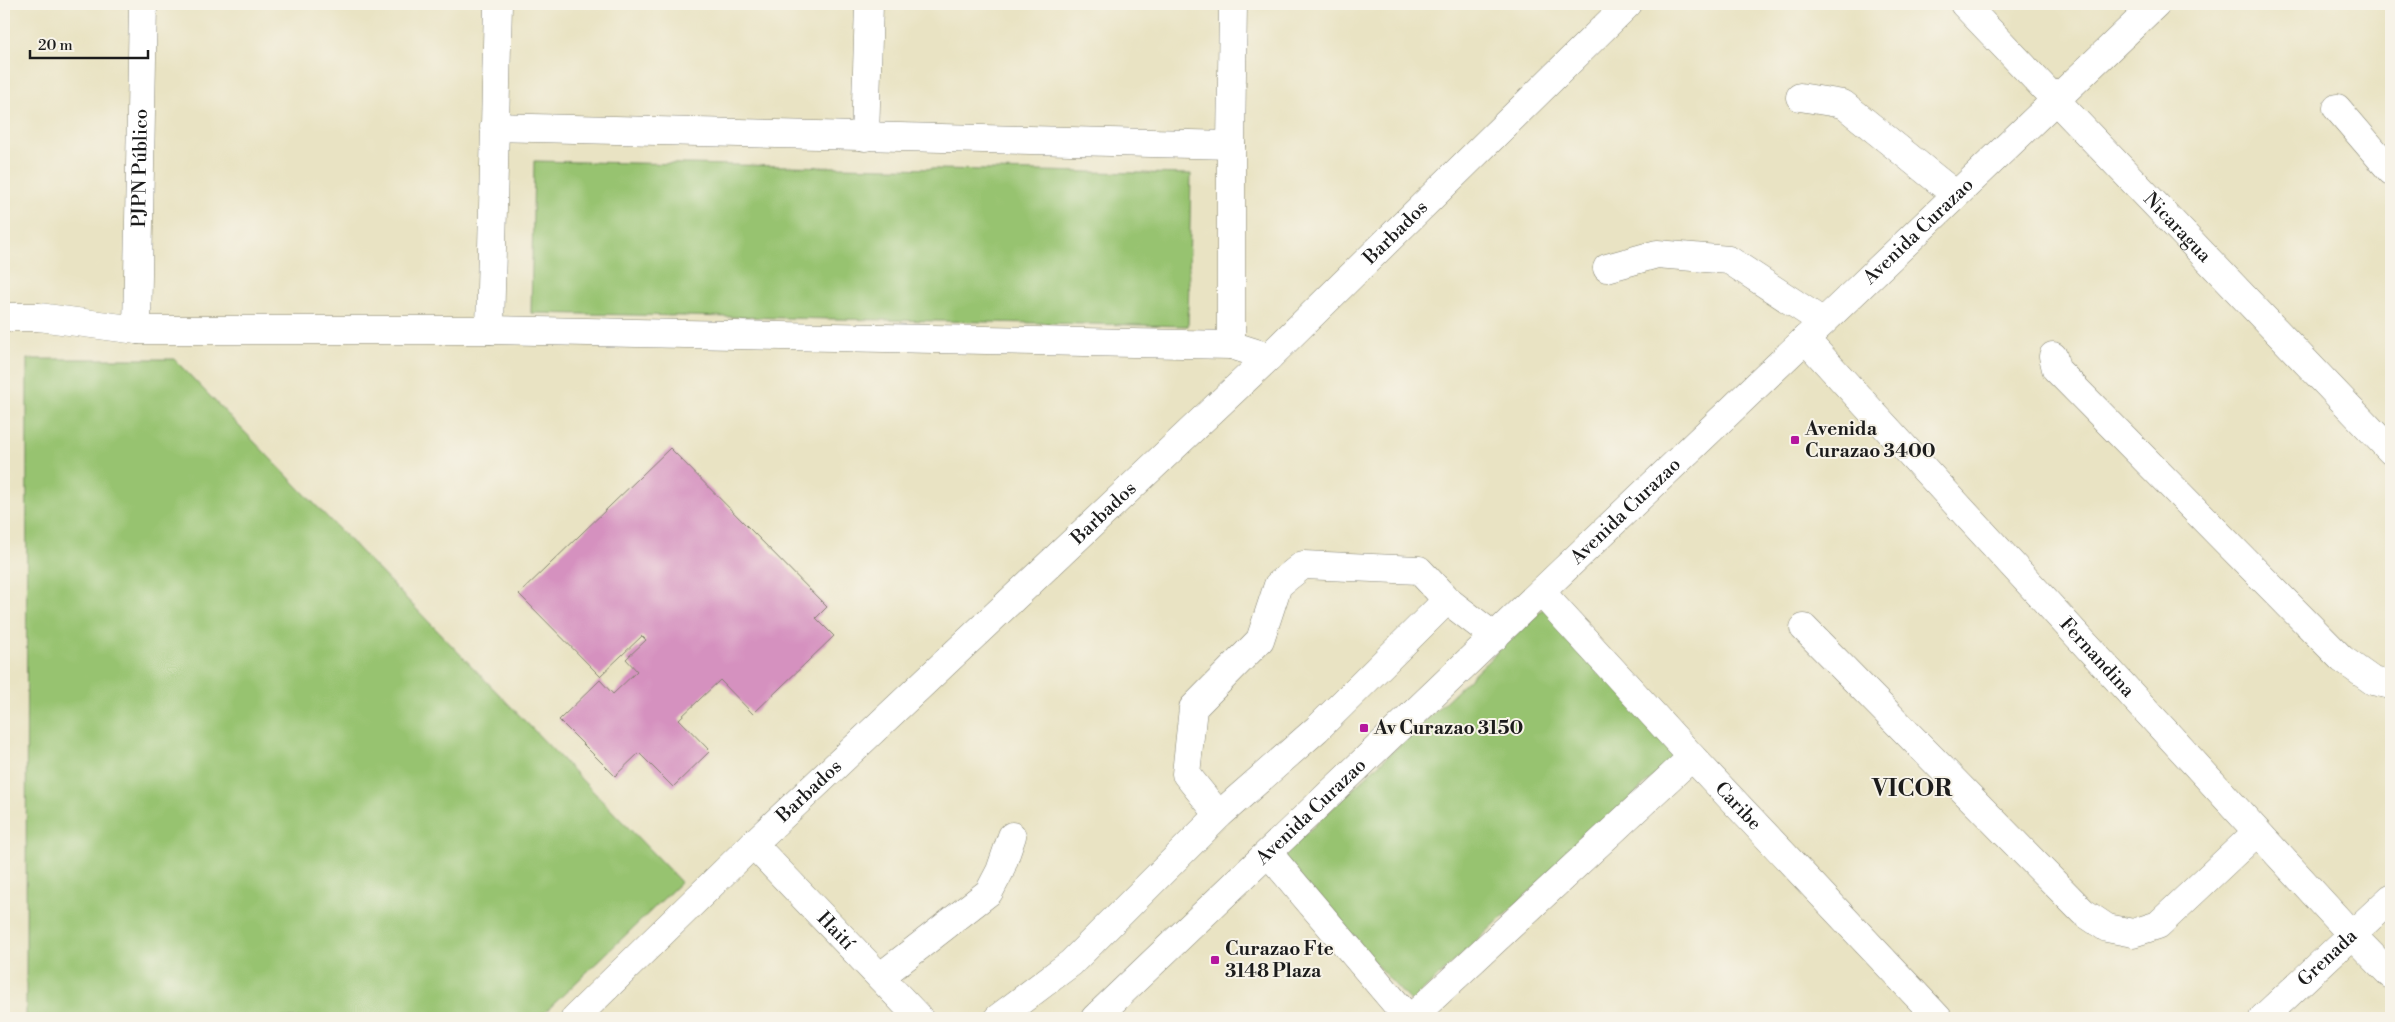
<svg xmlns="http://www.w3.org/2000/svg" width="2395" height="1022" font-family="'Libre Bodoni',serif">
<rect width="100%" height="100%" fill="#f7f3e8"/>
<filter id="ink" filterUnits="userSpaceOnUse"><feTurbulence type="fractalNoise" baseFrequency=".02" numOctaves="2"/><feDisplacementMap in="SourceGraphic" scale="10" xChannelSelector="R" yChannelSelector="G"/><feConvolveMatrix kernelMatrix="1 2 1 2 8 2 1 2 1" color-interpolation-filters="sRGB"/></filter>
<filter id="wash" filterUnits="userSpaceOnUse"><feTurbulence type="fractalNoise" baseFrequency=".0096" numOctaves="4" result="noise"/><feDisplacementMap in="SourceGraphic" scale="20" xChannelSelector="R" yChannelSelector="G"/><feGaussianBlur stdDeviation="1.12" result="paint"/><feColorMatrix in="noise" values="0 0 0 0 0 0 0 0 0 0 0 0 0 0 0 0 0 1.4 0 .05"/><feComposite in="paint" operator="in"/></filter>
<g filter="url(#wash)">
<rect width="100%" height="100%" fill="#e9e3c3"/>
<path fill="#97c370" stroke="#5a7046" d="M534 161 1191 174 1188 326 531 313Z
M27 359H174L681 882 539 1018H26Z
M1544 608 1681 751 1411 1002 1278 860Z"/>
<g id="blocks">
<path fill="#d591bf" d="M670 448 827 607 816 618 834 636 753 714 720 680 679 719 710 751 673 787 639 753 615 776 559 720 600 680 613 694 637 671 626 659 646 640 642 636 600 676 519 594Z"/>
</g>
</g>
<g filter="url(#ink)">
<use href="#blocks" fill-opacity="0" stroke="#828070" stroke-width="1"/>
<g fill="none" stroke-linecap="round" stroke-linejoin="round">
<g stroke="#828070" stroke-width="29">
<g id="minor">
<path id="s1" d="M1964 4 2391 451"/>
<path d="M1800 97 1843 104 1956 195"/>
<path d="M2337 108 2391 171"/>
<path d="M494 127 1231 145"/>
<path d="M865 137 869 4"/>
<path d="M1607 268 1657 254 1729 260 1823 322"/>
<path d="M4 317H39L137 330H490L1231 345 1269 357"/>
<path id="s2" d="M137 330 143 4"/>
<path d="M490 330 498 4"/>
<path id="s3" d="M1805 339 2353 936 2391 975"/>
<path d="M1231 345V145L1233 4"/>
<path d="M2053 356 2056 369 2342 659 2373 681 2391 685"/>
<path id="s4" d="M1541 592 1692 757 1938 1018"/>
<path d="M1804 628 2083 912 2107 928 2133 933 2158 925 2257 832"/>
<path d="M1219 815 1186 774 1193 708 1260 640 1278 585 1303 565 1419 570 1447 600 1495 637"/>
<path id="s5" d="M753 844 919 1018"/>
<path d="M1269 854 1408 1018"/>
<path d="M880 977 989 892 1000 871 1012 836"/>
<path id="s6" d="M575 1018 753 844 1269 357 1628 4"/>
<path d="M998 1018 1071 963 1219 815 1317 729 1447 600"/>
<path id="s7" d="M1095 1018 2156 4"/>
<path d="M1411 1018 1692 757"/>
<path id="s8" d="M2263 1018 2391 898"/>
</g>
</g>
<use href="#minor" stroke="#fff" stroke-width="28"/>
</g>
</g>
<g fill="#b5179e" stroke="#f7f3e8" stroke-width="2">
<rect x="1790" y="435" width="10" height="10" rx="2.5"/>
<rect x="1359" y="723" width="10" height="10" rx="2.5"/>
<rect x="1210" y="955" width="10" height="10" rx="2.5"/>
</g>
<g text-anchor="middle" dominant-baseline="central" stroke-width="4" stroke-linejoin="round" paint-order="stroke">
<g font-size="19" fill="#1c1c1c" stroke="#f7f3e8">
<text stroke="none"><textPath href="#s2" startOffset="162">PJPN Público</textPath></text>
<text stroke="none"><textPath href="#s1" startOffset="309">Nicaragua</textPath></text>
<text stroke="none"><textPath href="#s7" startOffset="1139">Avenida Curazao</textPath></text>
<text stroke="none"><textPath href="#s6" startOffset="1136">Barbados</textPath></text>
<text stroke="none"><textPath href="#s7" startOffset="734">Avenida Curazao</textPath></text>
<text stroke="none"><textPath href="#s6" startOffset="731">Barbados</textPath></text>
<text stroke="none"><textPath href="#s3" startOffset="432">Fernandina</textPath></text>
<text stroke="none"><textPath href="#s6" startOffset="326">Barbados</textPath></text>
<text stroke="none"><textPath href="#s4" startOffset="291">Caribe</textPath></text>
<text stroke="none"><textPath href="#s7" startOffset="299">Avenida Curazao</textPath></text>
<text stroke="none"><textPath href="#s5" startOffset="120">Haití</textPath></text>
<text stroke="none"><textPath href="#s8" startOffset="88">Grenada</textPath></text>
</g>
<g font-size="19" font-weight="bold" fill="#1c1c1c" stroke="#f7f3e8" text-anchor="start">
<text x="1805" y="429">Avenida<tspan x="1805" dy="22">Curazao 3400</tspan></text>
<text x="1374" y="728">Av Curazao 3150</text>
<text x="1225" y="949">Curazao Fte<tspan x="1225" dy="22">3148 Plaza</tspan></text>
</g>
<g font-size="24" font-weight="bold" fill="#1c1c1c" stroke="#f7f3e8">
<text x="1912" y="789">VICOR</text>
</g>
</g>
<rect width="2395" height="1022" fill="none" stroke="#f7f3e8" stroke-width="20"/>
<path d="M30 50v8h118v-8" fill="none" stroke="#1c1c1c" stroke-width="2.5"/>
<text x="38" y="50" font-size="15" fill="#1c1c1c" stroke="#f7f3e8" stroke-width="4" paint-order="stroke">20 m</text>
</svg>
